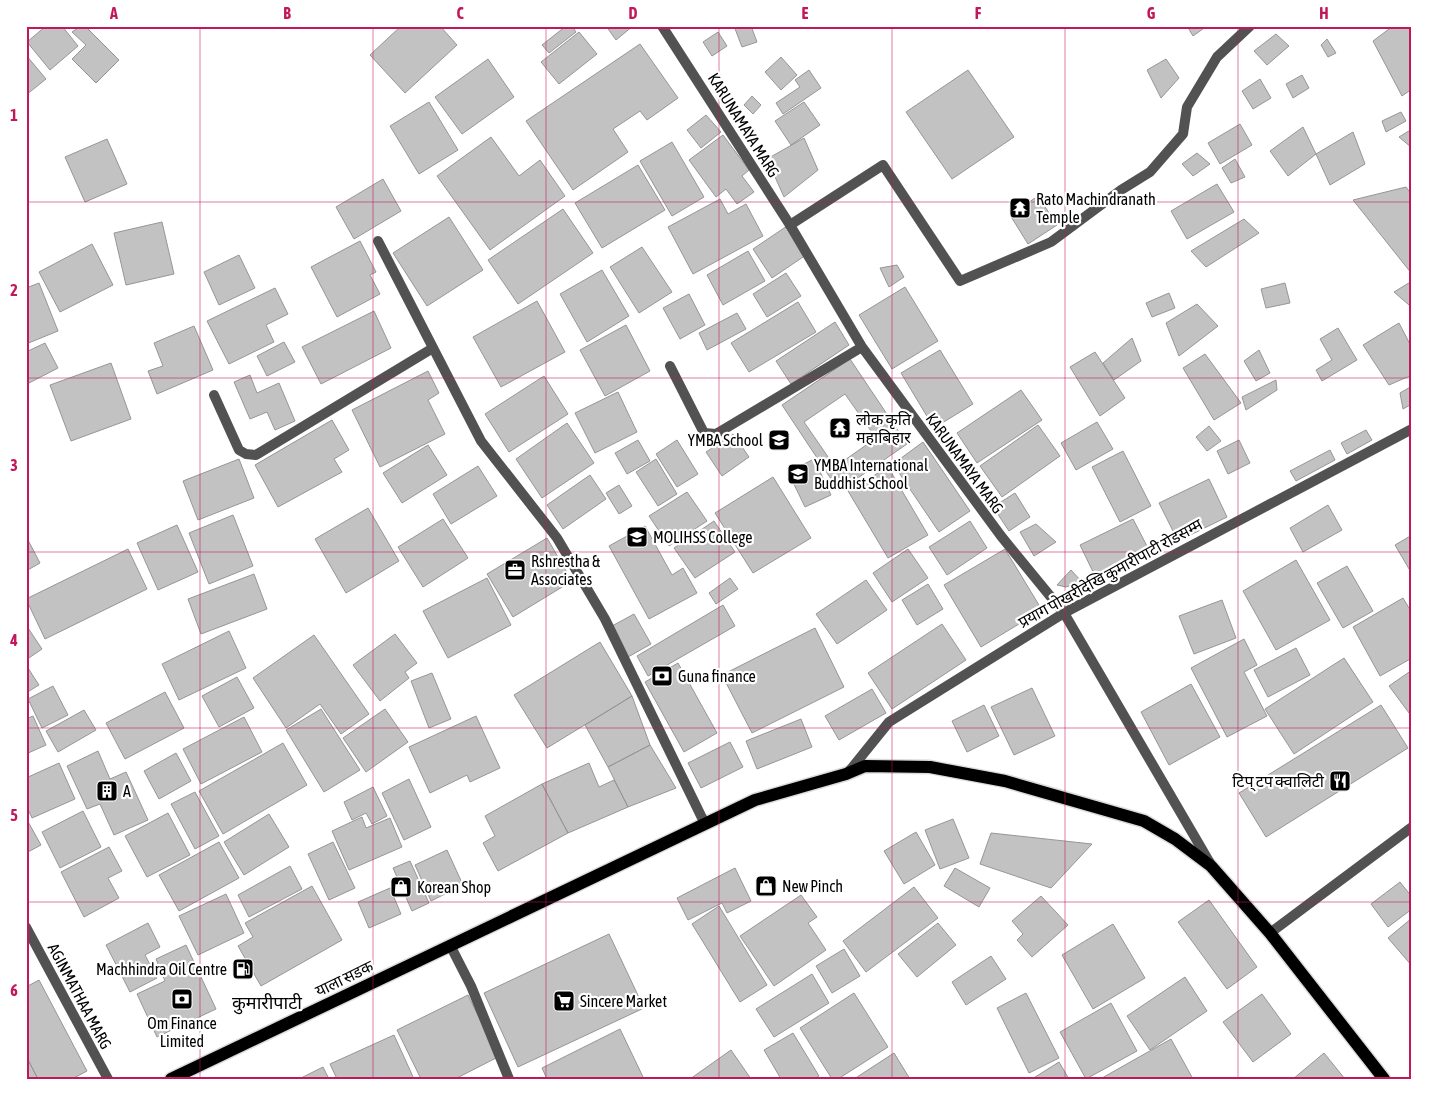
<svg xmlns="http://www.w3.org/2000/svg" width="1438" height="1105" font-family="'Asap Condensed','Noto Sans Devanagari',sans-serif">
<rect width="100%" height="100%" fill="#fff"/>
<path fill="#c2c2c2" stroke="#969696" fill-rule="evenodd" d="M46 26H62L78 46 50 70 27 42Z
M81 26H85L119 60 96 83 72 59 86 45 72 32Z
M401 26H440L457 45 405 93 370 55Z
M566 26H572L576 32 549 53 542 45Z
M606 26H633L616 40Z
M734 26H751L757 42 742 47Z
M1187 26H1207L1193 36Z
M1393 26H1412V89L1402 96 1373 41Z
M579 32 597 54 559 84 541 62Z
M718 32 727 46 712 56 703 42Z
M1276 34 1289 46 1267 65 1254 51Z
M1327 39 1336 53 1328 57 1321 45Z
M640 44 678 98 647 120 640 111 613 129 628 152 573 190 526 121Z
M26 55 46 79 26 95Z
M781 57 797 75 781 90 765 72Z
M488 59 514 97 462 134 435 97Z
M1166 59 1179 78 1161 98 1147 70Z
M809 70 821 88 783 114 776 103 800 87 795 80Z
M968 70 1014 137 952 179 906 112Z
M1302 75 1309 88 1293 98 1286 84Z
M1260 79 1271 98 1253 109 1242 91Z
M752 96 761 105 753 114 744 105Z
M429 102 458 150 419 174 390 126Z
M804 102 820 125 791 145 775 121Z
M1401 112 1406 121 1386 132 1382 121Z
M706 115 721 132 701 148 687 130Z
M1240 124 1252 145 1220 164 1208 143Z
M1303 127 1316 154 1288 176 1270 151Z
M1412 129V148L1399 137Z
M1353 132 1365 164 1330 185 1316 154Z
M723 135 749 170 742 176 754 192 737 204 726 189 716 197 689 160Z
M491 137 519 176 540 160 565 196 490 250 437 176Z
M804 138 818 170 784 197 767 159Z
M107 139 127 184 85 202 65 157Z
M672 142 704 197 672 216 640 161Z
M1197 153 1210 164 1193 176 1182 164Z
M1235 159 1245 177 1231 183 1222 168Z
M638 165 665 210 602 248 575 203Z
M383 179 401 211 354 239 336 207Z
M1217 184 1234 212 1187 239 1171 211Z
M1406 187 1412 195V274L1353 200Z
M1038 196 1057 225 1028 244 1010 215Z
M720 199 728 214 746 204 763 236 693 274 668 227Z
M563 209 593 253 518 304 488 260Z
M449 217 483 270 427 306 393 253Z
M1244 219 1259 233 1206 267 1191 251Z
M162 222 174 274 126 285 114 233Z
M787 226 806 255 772 278 753 249Z
M360 241 376 272 370 275 380 294 337 317 311 267Z
M92 244 113 285 60 312 39 272Z
M642 247 672 292 639 313 610 267Z
M748 251 765 281 723 305 707 275Z
M239 255 255 288 219 305 204 272Z
M897 265 904 277 889 287 880 268Z
M602 270 629 316 587 342 560 294Z
M786 273 801 296 767 317 753 294Z
M1412 281V304L1409 305 1394 292Z
M39 283 58 331 26 344V288Z
M1285 283 1290 303 1266 308 1261 289Z
M905 287 938 341 892 369 859 315Z
M275 288 288 314 266 325 274 342 229 364 207 321Z
M1169 293 1175 308 1152 317 1146 303Z
M689 294 705 325 680 339 663 308Z
M537 301 565 352 501 387 473 337Z
M798 302 816 332 749 372 731 343Z
M1197 304 1218 326 1179 356 1166 323Z
M374 311 391 348 321 384 302 347Z
M737 313 746 329 707 350 699 333Z
M835 322 849 345 791 384 776 361Z
M1399 323 1412 348V375L1389 385 1363 345Z
M626 325 650 371 605 396 580 350Z
M194 326 213 370 157 394 148 371 163 366 154 343Z
M1338 328 1357 360 1322 381 1316 370 1332 360 1320 339Z
M1132 338 1141 361 1114 380 1103 363Z
M284 342 295 362 267 376 257 356Z
M45 343 58 368 29 383 26 378V352Z
M940 350 973 404 934 428 901 373Z
M1259 350 1270 373 1256 381 1244 361Z
M1095 352 1125 398 1100 416 1070 367Z
M1205 354 1241 403 1214 420 1183 368Z
M850 359 907 444 839 491 782 405ZM845 394 876 438 835 467 804 422Z
M111 363 131 419 71 441 50 385Z
M428 371 439 393 428 400 445 434 380 467 352 410Z
M250 375 257 393 279 383 295 421 275 430 267 412 250 419 234 382Z
M544 376 568 414 509 452 485 414Z
M1276 380 1277 390 1246 410 1242 397Z
M1412 386V404L1403 409 1400 393Z
M1021 390 1042 420 977 463 957 433Z
M618 392 637 432 595 453 575 413Z
M332 420 349 450 334 459 342 472 278 507 255 465Z
M1097 422 1113 449 1076 470 1061 443Z
M567 423 594 463 542 498 516 459Z
M1038 425 1060 456 1002 497 980 466Z
M1209 426 1221 441 1207 451 1196 437Z
M1366 430 1372 440 1347 454 1341 443Z
M733 434 749 457 722 476 706 452Z
M638 440 650 461 627 474 615 453Z
M677 440 698 474 677 487 656 454Z
M1239 440 1250 463 1228 474 1217 451Z
M923 442 970 511 939 532 893 464Z
M428 445 447 475 402 503 383 473Z
M1330 450 1335 460 1296 481 1290 471Z
M1123 451 1151 506 1120 522 1092 467Z
M239 459 254 498 198 520 183 481Z
M656 459 677 494 658 506 636 472Z
M814 459 831 495 805 507 788 472Z
M478 466 497 496 451 524 433 494Z
M888 467 928 535 888 558 848 491Z
M590 475 606 499 563 529 547 505Z
M773 477 811 538 753 573 715 513Z
M1209 479 1227 517 1178 541 1159 503Z
M619 485 632 506 619 514 606 493Z
M687 492 707 521 669 546 649 516Z
M1015 493 1030 517 1009 531 993 507Z
M1328 505 1342 530 1303 552 1290 528Z
M368 508 399 561 346 593 315 539Z
M233 515 253 566 209 584 189 533Z
M443 519 468 558 423 587 398 547Z
M1133 519 1150 552 1096 578 1080 545Z
M714 521 735 552 695 578 674 548Z
M970 521 987 548 947 575 929 547Z
M1036 524 1056 542 1034 556 1020 532Z
M177 525 198 572 158 590 137 543Z
M645 526 672 575 683 568 697 593 649 619 609 546Z
M1412 535V574L1395 545Z
M547 538 572 581 513 617 487 574Z
M28 540 40 563 26 571V541Z
M128 549 147 589 45 639 26 599Z
M908 549 928 578 892 602 873 573Z
M1005 549 1042 610 981 647 944 585Z
M1296 560 1330 620 1276 650 1243 591Z
M1347 566 1373 611 1343 628 1317 583Z
M1071 570 1082 582 1066 587 1057 585Z
M254 574 267 609 201 634 188 599Z
M487 578 511 625 448 658 423 611Z
M730 578 738 589 716 604 709 593Z
M866 580 887 610 837 644 816 614Z
M928 584 943 609 917 625 902 600Z
M1403 598 1412 613V658L1380 676 1353 627Z
M1222 600 1236 638 1194 654 1179 616Z
M723 605 735 626 648 676 637 656Z
M634 614 651 644 628 657 612 626Z
M942 624 966 660 892 709 868 673Z
M26 625 42 649 26 660Z
M815 628 844 687 752 733 722 675Z
M229 631 246 668 179 700 162 664Z
M395 634 417 663 405 672 409 678 380 701 353 665Z
M314 635 369 714 341 734 320 704 286 728 253 678Z
M1244 639 1257 665 1244 672 1267 716 1227 737 1191 668Z
M600 642 632 696 547 748 514 695Z
M1296 648 1310 675 1268 697 1254 670Z
M1344 658 1373 702 1294 754 1265 709Z
M678 663 717 733 684 752 645 682Z
M26 665 39 685 26 693Z
M1412 670V717L1389 686Z
M432 673 451 719 429 728 411 681Z
M237 677 254 708 219 727 202 696Z
M1191 684 1220 737 1169 765 1141 712Z
M53 686 68 715 42 728 28 699Z
M1032 688 1055 736 1014 755 991 707Z
M872 689 886 713 839 740 825 716Z
M165 692 184 728 125 759 106 723Z
M632 696 650 745 608 767 585 725Z
M984 705 999 736 967 752 952 721Z
M1381 705 1408 748 1266 837 1239 793Z
M321 709 360 770 324 792 286 730Z
M385 709 408 742 366 772 343 738Z
M84 710 96 730 58 752 46 731Z
M33 716 46 745 26 754V719Z
M476 716 500 768 470 782 467 775 430 793 409 747Z
M244 717 262 752 201 784 183 749Z
M801 719 812 747 757 769 746 741Z
M730 742 743 767 701 788 688 763Z
M283 743 307 785 223 834 199 791Z
M650 745 676 788 628 807 608 767Z
M98 751 110 779 126 772 148 820 114 835 100 804 87 809 67 766Z
M176 753 191 781 159 799 144 771Z
M59 763 75 799 32 818 26 805V778Z
M589 763 599 787 614 780 628 807 568 833 542 784Z
M409 779 431 827 404 840 382 793Z
M542 784 568 833 498 871 483 843 495 836 485 816Z
M373 787 387 816 372 824 366 813 352 820 344 802Z
M195 792 219 836 195 849 171 804Z
M83 811 101 847 60 868 42 832Z
M168 813 190 855 147 877 125 836Z
M269 814 289 847 244 875 224 842Z
M362 817 366 828 390 818 402 847 349 870 332 831Z
M26 818 41 845 26 853Z
M953 819 969 858 940 869 925 830Z
M916 832 935 865 904 884 884 851Z
M991 833 1092 844 1051 888 980 864Z
M219 842 239 878 179 911 159 875Z
M333 842 355 888 329 900 308 854Z
M109 847 122 871 108 878 119 898 84 917 61 872Z
M447 850 463 885 431 901 415 865Z
M410 861 429 903 412 911 393 868Z
M290 866 302 889 249 917 238 895Z
M735 868 751 901 727 913 722 903 688 920 677 898Z
M955 868 990 888 979 907 944 886Z
M1400 882 1412 897V909L1388 927 1371 904Z
M312 886 342 940 261 986 238 946 253 937 245 923Z
M914 887 938 918 866 972 843 941Z
M390 888 401 914 369 928 358 902Z
M226 894 244 933 198 955 179 916Z
M801 895 817 917 808 923 826 950 774 986 740 936Z
M1041 896 1068 925 1032 957 1017 940 1023 934 1012 921Z
M1209 900 1257 967 1227 989 1178 922Z
M719 906 767 985 740 1002 692 924Z
M1412 918V966L1388 938Z
M148 923 160 947 145 955 157 978 130 992 106 945Z
M938 923 956 945 917 977 898 954Z
M1113 924 1145 978 1093 1009 1062 955Z
M609 934 644 1008 518 1067 484 993Z
M186 945 216 1009 157 1037 137 994 165 981 156 959Z
M844 949 860 976 832 993 816 966Z
M991 956 1006 979 966 1005 952 982Z
M812 974 829 1003 774 1037 756 1009Z
M1185 977 1207 1011 1150 1050 1127 1016Z
M39 980 87 1071 72 1079H38L26 1056V987Z
M854 993 888 1047 838 1079H832L800 1028Z
M1026 993 1059 1058 1029 1073 997 1008Z
M1262 994 1291 1034 1253 1062 1223 1022Z
M468 995 498 1057 455 1079H421L397 1030Z
M1111 1003 1137 1051 1086 1079 1060 1032Z
M620 1029 644 1079H547L542 1068Z
M793 1033 819 1076 814 1079H781L764 1050Z
M394 1035 414 1079H337L330 1064Z
M1171 1039 1193 1079H1102V1078Z
M731 1050 751 1079H690Z
M894 1053 910 1079H854Z
M1324 1053 1345 1079H1293Z
M26 1056 38 1079H26Z
M1059 1062 1069 1079H1032Z
M323 1067 329 1079H299Z"/>
<g fill="none" stroke-linecap="round" stroke-linejoin="round">
<g stroke="#dbdbdb" stroke-width="15">
<path id="primary" d="M171 1079 755 800 846 774 865 766 930 767 1005 781 1144 821 1175 839 1211 866 1270 933 1384 1079"/>
</g>
<path stroke="#525252" stroke-width="10" d="M450 945 471 986 509 1079"/>
<path stroke="#525252" stroke-width="10" d="M790 225 883 165 960 281 1051 242 1121 190 1150 172 1183 134 1187 107 1217 57 1250 26"/>
<path stroke="#525252" stroke-width="10" d="M662 26 790 225 862 347 1001 536 1064 613 1210 863
M378 241 481 441 557 538 605 619 705 824
M670 366 704 433 716 434 862 347
M214 395 239 450 246 454 256 455 433 348
M26 927 108 1079
M1270 933 1412 827"/>
<path stroke="#525252" stroke-width="10" d="M847 774 889 722 1064 613 1412 429"/>
<use href="#primary" stroke="#000" stroke-width="12"/>
</g>
<path fill="none" stroke="#c2185b" stroke-width="1" stroke-opacity="0.55" d="M200 26V1079M373 26V1079M546 26V1079M719 26V1079M892 26V1079M1065 26V1079M1238 26V1079M26 202H1412M26 378H1412M26 552H1412M26 728H1412M26 902H1412"/>
<defs>
<g id="temple-square" transform="scale(1.125)"><rect x="-9" y="-9" width="18" height="18" rx="4" fill="#000" stroke="#fff"/><path d="M0-6L5-2H3V0L6.5 2.5H4V6H1.5V3h-3V6H-4V2.5H-6.5L-3 0V-2H-5Z" fill="#fff"/></g>
<g id="school-square" transform="scale(1.125)"><rect x="-9" y="-9" width="18" height="18" rx="4" fill="#000" stroke="#fff"/><path d="M0-5L7-2L0 1L-7-2ZM-4 1L0 2.5L4 1V4Q0 6-4 4Z" fill="#fff"/></g>
<g id="university-square" transform="scale(1.125)"><rect x="-9" y="-9" width="18" height="18" rx="4" fill="#000" stroke="#fff"/><path d="M0-5L7-2L0 1L-7-2ZM-4 1L0 2.5L4 1V4Q0 6-4 4Z" fill="#fff"/></g>
<g id="office-square" transform="scale(1.125)"><rect x="-9" y="-9" width="18" height="18" rx="4" fill="#000" stroke="#fff"/><path d="M-6-3h4V-5.5h4V-3h4V5H-6ZM-1-4.5V-3h2v-1.5ZM-6 0V1H6V0Z" fill="#fff"/></g>
<g id="bank-square" transform="scale(1.125)"><rect x="-9" y="-9" width="18" height="18" rx="4" fill="#000" stroke="#fff"/><path d="M-6-4H6V4H-6ZM0-2.3a2.3 2.3 0 1 0 0 4.6a2.3 2.3 0 1 0 0-4.6Z" fill="#fff"/></g>
<g id="restaurant-square" transform="scale(1.125)"><rect x="-9" y="-9" width="18" height="18" rx="4" fill="#000" stroke="#fff"/><path d="M-5-6h1v4h1v-4h1v4h1v-4h1v5L-1.5 .5V6h-2V.5L-5-1ZM5-6V6H3V1.5H1.5Q1.5-4 5-6Z" fill="#fff"/></g>
<g id="building-square" transform="scale(1.125)"><rect x="-9" y="-9" width="18" height="18" rx="4" fill="#000" stroke="#fff"/><path d="M-4-6H4V6H1V3H-1V6H-4ZM-2.5-4.3h1.7v1.8h-1.7ZM.8-4.3h1.7v1.8H.8ZM-2.5-1h1.7V.8h-1.7ZM.8-1h1.7V.8H.8Z" fill="#fff"/></g>
<g id="shop-square" transform="scale(1.125)"><rect x="-9" y="-9" width="18" height="18" rx="4" fill="#000" stroke="#fff"/><path d="M-5-2.5h2.3a2.7 3.5 0 0 1 5.4 0H5L5.5 6h-11ZM-1.5-2.5h3a1.5 2.3 0 0 0-3 0Z" fill="#fff"/></g>
<g id="fuel-square" transform="scale(1.125)"><rect x="-9" y="-9" width="18" height="18" rx="4" fill="#000" stroke="#fff"/><path d="M-5.5-6h7V0h2V4h1.3V-2.5L3-4.5l.8-.8L6-3V5H2.5V1h-1V6h-7ZM-4.2-4.7v3.2H.2V-4.7Z" fill="#fff"/></g>
<g id="supermarket-square" transform="scale(1.125)"><rect x="-9" y="-9" width="18" height="18" rx="4" fill="#000" stroke="#fff"/><path d="M-6-5.5h2.5l.6 2H6L4.5 2H-2.5L-4.4-4H-6ZM-1.5 3.2a1.3 1.3 0 1 0 .1 0ZM3 3.2a1.3 1.3 0 1 0 .1 0Z" fill="#fff"/></g>
</defs>
<g fill-rule="evenodd">
<use href="#temple-square" x="1020" y="208"/>
<use href="#temple-square" x="840" y="428"/>
<use href="#school-square" x="779" y="440"/>
<use href="#school-square" x="798" y="474"/>
<use href="#university-square" x="637" y="537"/>
<use href="#office-square" x="515" y="570"/>
<use href="#bank-square" x="662" y="676"/>
<use href="#restaurant-square" x="1340" y="781"/>
<use href="#building-square" x="107" y="791"/>
<use href="#shop-square" x="766" y="886"/>
<use href="#shop-square" x="401" y="887"/>
<use href="#fuel-square" x="243" y="969"/>
<use href="#bank-square" x="182" y="999"/>
<use href="#supermarket-square" x="564" y="1001"/>
</g>
<g text-anchor="middle" dominant-baseline="central" stroke-width="4.5" stroke-linejoin="round" paint-order="stroke">
<g font-size="16" fill="#000" stroke="#fff">
<text transform="translate(744 125) rotate(58)">KARUNAMAYA MARG</text>
<text transform="translate(965 463) rotate(54)">KARUNAMAYA MARG</text>
<text transform="translate(1110 573) rotate(-29)">प्रयाग पोखरीदेखि कुमारीपाटी रोडसम्म</text>
<text transform="translate(344 978) rotate(-26)">याला सडक</text>
<text transform="translate(80 996) rotate(62)">AGINMATHAA MARG</text>
</g>
<g font-size="16" fill="#000" stroke="#fff" text-anchor="start">
<text x="1036" y="199">Rato Machindranath<tspan x="1036" dy="18">Temple</tspan></text>
<text x="856" y="419">लोक कृति<tspan x="856" dy="18">महाबिहार</tspan></text>
<text x="763" y="440" text-anchor="end">YMBA School</text>
<text x="814" y="465">YMBA International<tspan x="814" dy="18">Buddhist School</tspan></text>
<text x="653" y="537">MOLIHSS College</text>
<text x="531" y="561">Rshrestha &amp;<tspan x="531" dy="18">Associates</tspan></text>
<text x="678" y="676">Guna finance</text>
<text x="1324" y="781" text-anchor="end">टिप् टप क्वालिटी</text>
<text x="123" y="791">A</text>
<text x="782" y="886">New Pinch</text>
<text x="417" y="887">Korean Shop</text>
<text x="227" y="969" text-anchor="end">Machhindra Oil Centre</text>
<text x="580" y="1001">Sincere Market</text>
<text x="182" y="1023" text-anchor="middle">Om Finance<tspan x="182" dy="18">Limited</tspan></text>
</g>
<g font-size="18" fill="#000" stroke="#fff">
<text x="267" y="1002">कुमारीपाटी</text>
</g>
</g>
<rect width="1438" height="1105" fill="none" stroke="#ffffff" stroke-width="55"/>
<rect x="28" y="28" width="1382" height="1050" fill="none" stroke="#c2185b" stroke-width="2"/>
<g font-size="16" text-anchor="middle" font-weight="bold" fill="#c2185b">
<text x="114" y="19">A</text>
<text x="287" y="19">B</text>
<text x="460" y="19">C</text>
<text x="633" y="19">D</text>
<text x="805" y="19">E</text>
<text x="978" y="19">F</text>
<text x="1151" y="19">G</text>
<text x="1324" y="19">H</text>
<text x="14" y="121">1</text>
<text x="14" y="296">2</text>
<text x="14" y="471">3</text>
<text x="14" y="646">4</text>
<text x="14" y="821">5</text>
<text x="14" y="996">6</text>
</g>
</svg>
